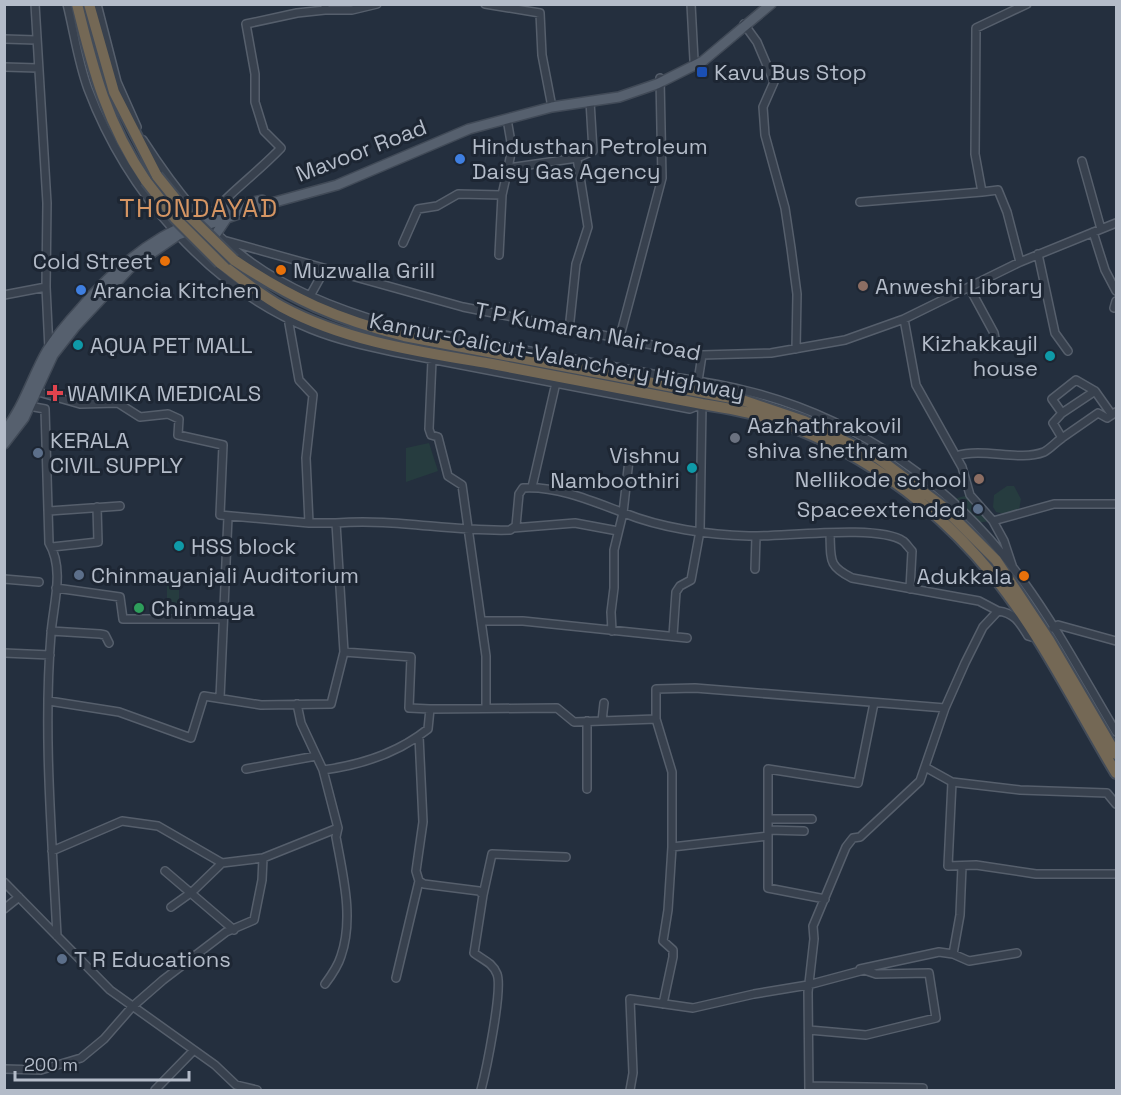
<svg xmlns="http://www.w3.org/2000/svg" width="1121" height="1095" font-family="'Space Grotesk',sans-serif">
<rect width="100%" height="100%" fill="#242f3e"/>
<path fill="#263c3f" d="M429 443 438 471 406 482V448Z
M1007 486H1014L1021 499 1019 510 1008 515 996 512 993 507 994 495Z
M968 495 990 521 969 524 954 499Z
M167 573 179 576V610L172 615 167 610Z"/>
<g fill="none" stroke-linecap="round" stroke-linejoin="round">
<g stroke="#565f6c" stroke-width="10">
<path id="minor" d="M35 4 47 203 46 287 49 349
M67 4C74 32 78 62 88 89 127 192 208 287 311 329 338 340 366 346 394 352L690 409 702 404 700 531 691 580 680 586 676 592 673 636
M97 4 117 82 137 127
M485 4 540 13 542 55 552 107
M691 4 694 60
M325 10H352L377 4
M744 24 757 42 774 82 763 107 765 135 785 208 791 248 797 294 796 349
M4 39 36 40
M4 67 38 68
M507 119 512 148 508 168 577 158
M143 140C212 247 268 289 391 325L658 375 668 385
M1082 161 1101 229
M860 202 982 192
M211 214C233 190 258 172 281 148L264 131 255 102V74L246 24 297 13 325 10V4
M1093 232 1105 270 1116 291
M223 240 463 307 702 355 771 353 845 340 904 319 1020 262 1116 223
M403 243 418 209 437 206 458 194 502 195
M1038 254 1055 333 1068 351
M499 255 502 195 508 168
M1020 262 1007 212 998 190 982 192 975 154 976 28 1027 4
M969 287 994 333 997 348
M4 295 46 287
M310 296 325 269
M1114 308 1116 301
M904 319 916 385 962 467 970 495 993 521 1004 541 1013 568
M569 330 576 264 588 227 577 158 593 151 590 101
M619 340 662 178 660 78
M432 360 429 429 431 435 438 437 448 476 462 485 486 656V708
M658 375C687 379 715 383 743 390 857 417 956 487 1023 581 1058 629 1086 682 1116 732
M698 381 702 355
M35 391 80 404 118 403 140 417 168 414 179 419 178 435 223 445 220 515 309 523 306 458 313 395 299 380 288 318
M29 406 45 409 49 543C65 570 53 605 51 634 43 734 52 836 57 936
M1062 413 1095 391
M1112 415 1095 391 1076 380 1052 399 1062 413 1053 423 1062 438 1098 413 1107 418 1116 412
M956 456C984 447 1018 462 1044 452 1050 449 1056 442 1062 438
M532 487 555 387
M49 511 120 506
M993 521 1054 504H1116
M309 523H336L344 652 411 657 409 708 430 709 428 729C398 753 361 765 323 770L338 828
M336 523C394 518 452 532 510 530L516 526 519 494 523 488C558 486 592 501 624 513 661 528 709 535 749 536 782 537 879 524 903 541 906 543 909 548 912 551L910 589
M513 528 575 523 618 531
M830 534C831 560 828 566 852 578L979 601 998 611
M52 547 98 542 97 507
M755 569 756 536
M4 579 39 582
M56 588 120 597 123 619H223
M481 621H523L687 638
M1053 628 1058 625 1116 641
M51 631 100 634 105 635 109 643
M612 631 611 612 614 588V550L623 513 629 460
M4 653 50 655
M220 698 228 517
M49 701 119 712 191 738 204 696 261 705 331 704 344 652
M297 704 301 723 323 770
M430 709 557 708 574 722 656 719V689L695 688 945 708
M656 719 672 772V847L668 910 663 941 673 950V957L663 1004
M602 721 604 703
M419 736 423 822 416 871 419 881 424 884 479 891 483 895 474 953C483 960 492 962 497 974 503 989 486 1071 481 1090
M925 767 952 782 1020 790 1107 793 1116 804
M246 769 316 756
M952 782 948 866 976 865 1036 874H1116
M587 789V721
M768 819H812
M768 830 804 831
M672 847 768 836
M52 851 122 821 158 826 222 863
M962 866 960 915 953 954 969 961 1017 953
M165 871 234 930
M4 882 110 990 215 1065 236 1085 257 1090
M483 895 492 854 566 857
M825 899 768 888V769L858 783 874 703
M171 907 192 892 222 863 263 858 338 828 336 837C343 876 354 918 341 956 338 966 331 976 325 984
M4 909 19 897
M860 969 939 952 953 954
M396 978 419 881
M4 1069 41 1070 81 1058 104 1039 132 1007 163 980 226 932 254 920 262 880 263 858
M809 1086 923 1088
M155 1090 193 1051
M630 1090 633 1073 630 999 693 1008 754 994 808 985 864 970 876 974 929 973 936 1018 866 1035 809 1030
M809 1090 808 992 814 939 813 926 846 847 853 838 860 837 920 781 945 708 965 663 983 627 998 611C1015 613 1020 623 1028 636L1035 638"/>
</g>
<g stroke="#414a57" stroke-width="12">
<path id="major" d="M216 234 226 219
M4 432C24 407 32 377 47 351 57 335 69 321 81 308 132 247 185 217 262 200
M4 444 24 418 53 355 75 327 130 268 178 235 264 205 337 185 469 129 552 107 619 97 657 84 703 61 771 4"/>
</g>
<g stroke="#434c59" stroke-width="14">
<path id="highway" d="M77 4C93 70 107 124 146 181
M89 4 114 92 157 176
M234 260C292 299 337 319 404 336L742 400 804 421 878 458 942 506 996 560 1049 640 1116 754
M220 263C240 278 260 295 282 307 347 342 421 352 492 364 562 377 632 390 702 404 721 407 741 410 761 416 853 444 931 500 992 574 1039 631 1077 708 1116 773"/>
</g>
<use href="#minor" stroke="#38414e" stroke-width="7"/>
<use href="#major" stroke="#56606e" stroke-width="9"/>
<use href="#highway" stroke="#746855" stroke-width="10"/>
<g stroke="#434c59" stroke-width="14" stroke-linecap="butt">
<path id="highway-bridge" d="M157 176 190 217 234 260
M146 181 175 218 220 263"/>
</g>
<use href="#highway-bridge" stroke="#746855" stroke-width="10"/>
</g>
<rect fill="#1a4fb4" stroke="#1d2633" stroke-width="2" x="696" y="66" width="12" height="12" rx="3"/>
<g fill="#3f7fe0" stroke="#1d2633" stroke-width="2">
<circle cx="460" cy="159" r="6"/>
<circle cx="81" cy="290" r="6"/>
</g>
<g fill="#e8710a" stroke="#1d2633" stroke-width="2">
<circle cx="165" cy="261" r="6"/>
<circle cx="281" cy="270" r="6"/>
<circle cx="1024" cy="576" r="6"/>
</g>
<g fill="#8d6e63" stroke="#1d2633" stroke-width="2">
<circle cx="863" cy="286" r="6"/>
<circle cx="979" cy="479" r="6"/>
</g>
<g fill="#0f9aa8" stroke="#1d2633" stroke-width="2">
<circle cx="78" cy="345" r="6"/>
<circle cx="1050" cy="356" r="6"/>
<circle cx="692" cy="468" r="6"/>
<circle cx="179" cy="546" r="6"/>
</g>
<path fill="#e0444e" stroke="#1d2633" stroke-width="2" d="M52 384h6v6h6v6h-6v6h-6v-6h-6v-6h6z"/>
<circle fill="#6b7280" stroke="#1d2633" stroke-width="2" cx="735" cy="438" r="6"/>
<g fill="#5c6f8a" stroke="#1d2633" stroke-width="2">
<circle cx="38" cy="453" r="6"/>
<circle cx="978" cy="509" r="6"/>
<circle cx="79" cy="575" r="6"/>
<circle cx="62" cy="959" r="6"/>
</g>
<circle fill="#2e9e5b" stroke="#1d2633" stroke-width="2" cx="139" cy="608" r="6"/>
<g text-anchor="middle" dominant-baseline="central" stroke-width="6" stroke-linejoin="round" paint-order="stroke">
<g font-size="22" fill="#b4bcc9" stroke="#1d2633" text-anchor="start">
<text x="714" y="72">Kavu Bus Stop</text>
<text x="472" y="146">Hindusthan Petroleum<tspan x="472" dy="25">Daisy Gas Agency</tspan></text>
<text x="153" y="261" text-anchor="end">Cold Street</text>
<text x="293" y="270">Muzwalla Grill</text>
<text x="875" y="286">Anweshi Library</text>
<text x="93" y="290">Arancia Kitchen</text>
<text x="1038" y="343" text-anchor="end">Kizhakkayil<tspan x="1038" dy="25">house</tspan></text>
<text x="90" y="345">AQUA PET MALL</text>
<text x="67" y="393">WAMIKA MEDICALS</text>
<text x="747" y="425">Aazhathrakovil<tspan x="747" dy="25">shiva shethram</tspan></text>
<text x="50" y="440">KERALA<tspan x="50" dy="25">CIVIL SUPPLY</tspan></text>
<text x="680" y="455" text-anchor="end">Vishnu<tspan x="680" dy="25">Namboothiri</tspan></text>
<text x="967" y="479" text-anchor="end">Nellikode school</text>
<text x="966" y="509" text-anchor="end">Spaceextended</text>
<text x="191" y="546">HSS block</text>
<text x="91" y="575">Chinmayanjali Auditorium</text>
<text x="1012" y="576" text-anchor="end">Adukkala</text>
<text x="151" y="608">Chinmaya</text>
<text x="74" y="959">T R Educations</text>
</g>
<g font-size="22" fill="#b4bcc9" stroke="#1d2633">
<text transform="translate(361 150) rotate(-21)">Mavoor Road</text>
<text transform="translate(588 331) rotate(11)">T P Kumaran Nair road</text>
<text transform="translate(557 356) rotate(11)">Kannur-Calicut-Valanchery Highway</text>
</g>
<g font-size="26" letter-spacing="1.5" fill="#d59563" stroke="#1d2633">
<text x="199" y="208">THONDAYAD</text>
</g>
</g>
<rect width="1121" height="1095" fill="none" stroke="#b4bcc9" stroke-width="12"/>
<path d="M15 1071v9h174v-9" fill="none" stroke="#b4bcc9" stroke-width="3"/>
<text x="24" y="1071" font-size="18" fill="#b4bcc9" stroke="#1d2633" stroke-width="4.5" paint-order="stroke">200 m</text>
</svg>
